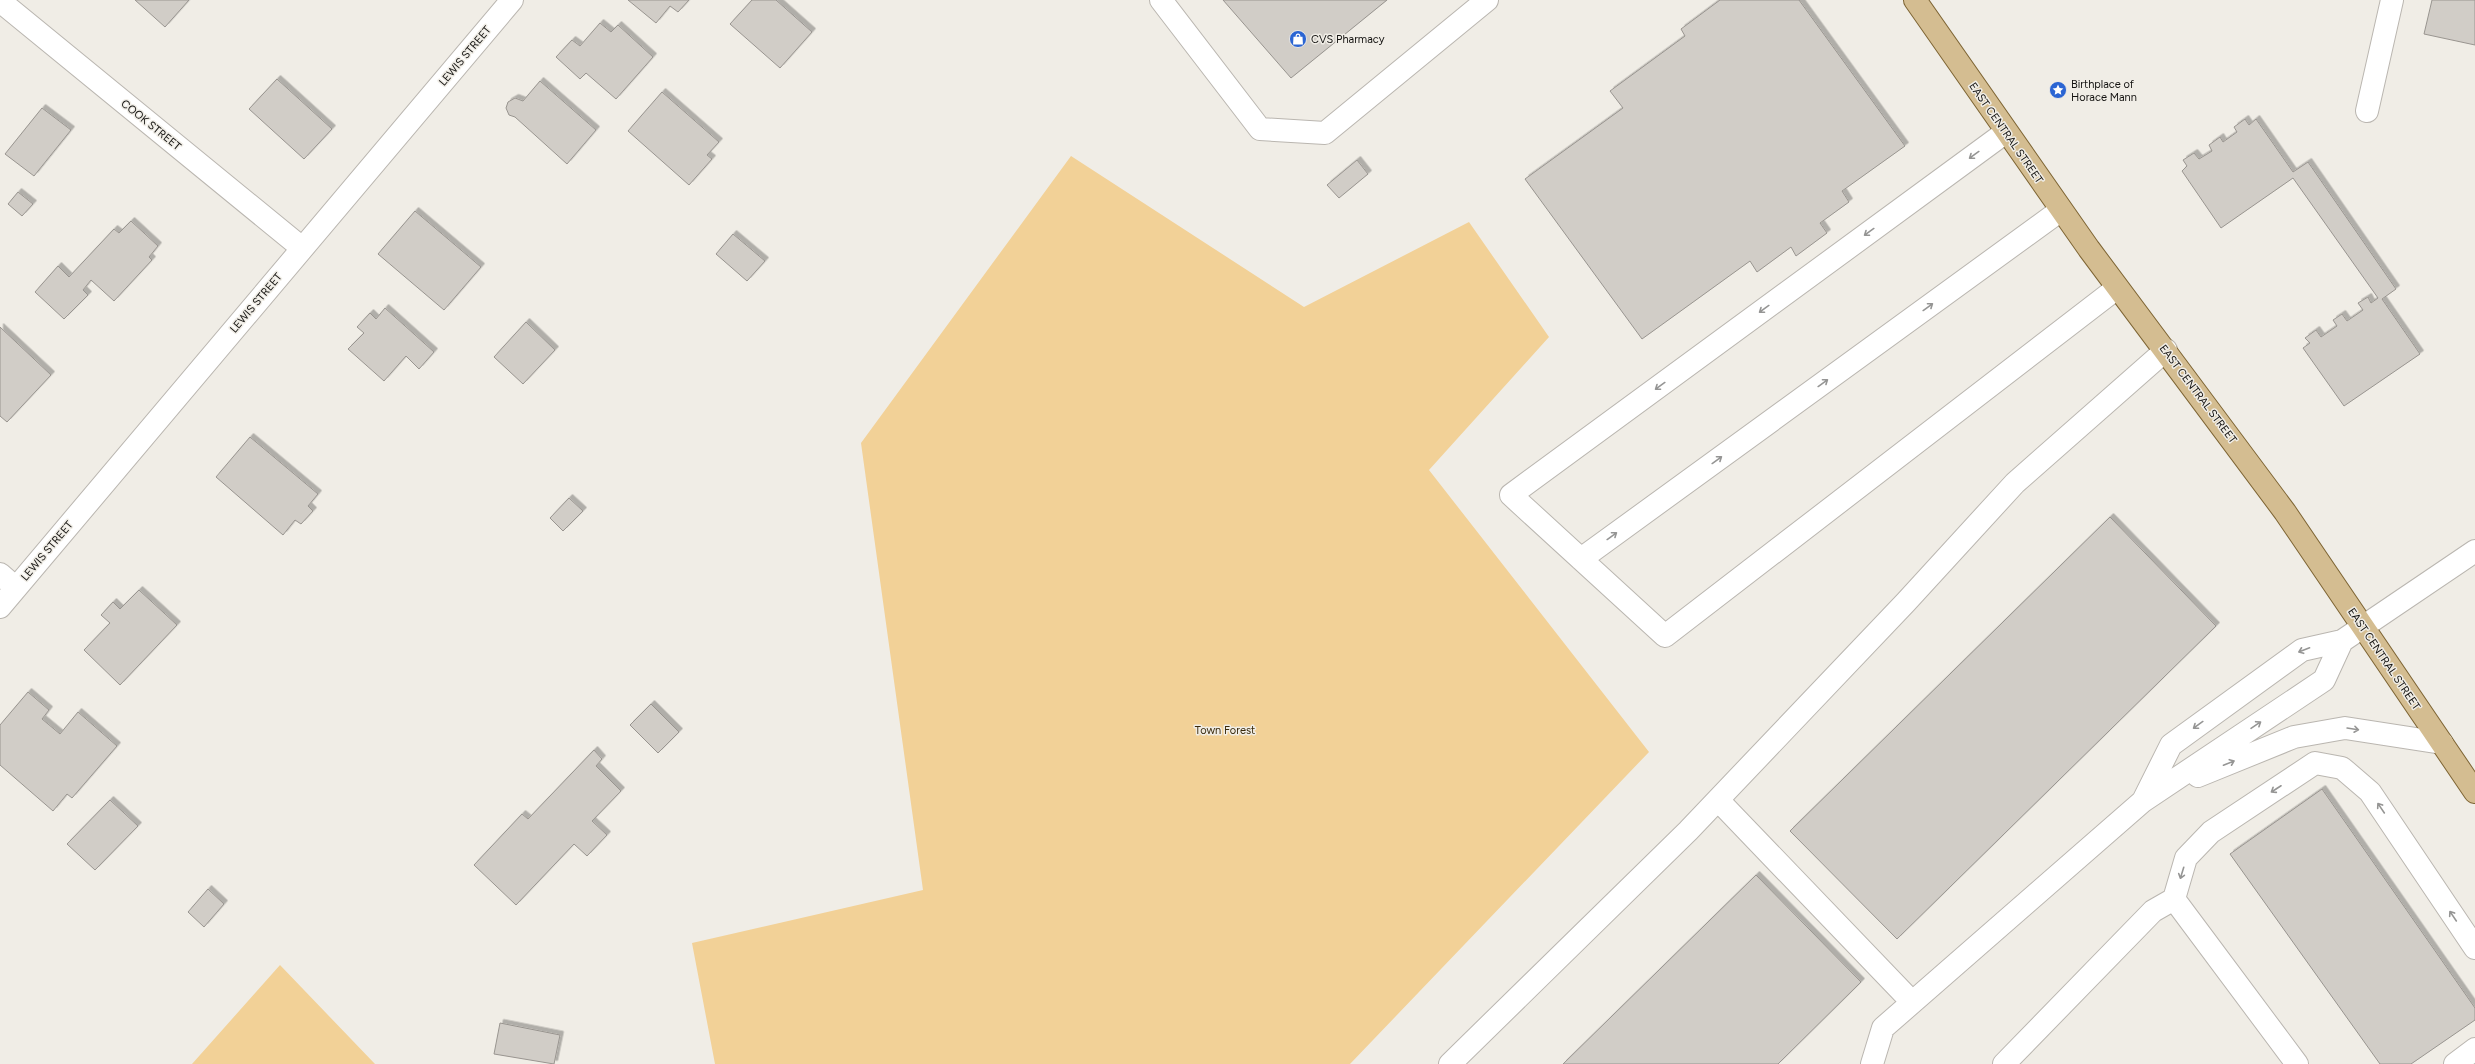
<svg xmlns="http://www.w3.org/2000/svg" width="2475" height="1064" font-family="Figtree,sans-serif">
<defs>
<filter id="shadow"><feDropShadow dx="3.5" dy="-3.5" stdDeviation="0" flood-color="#0004"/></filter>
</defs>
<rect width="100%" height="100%" fill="#f0ede6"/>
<path fill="#f2d197" d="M1071 156 1304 307 1469 222 1549 337 1429 470 1649 752 1350 1064H715L692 943 923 890 861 443Z
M280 965 375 1064H192Z"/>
<path fill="#d1cdc7" stroke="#999590" filter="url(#shadow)" d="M135 0H189L165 27Z
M628 0H689L678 12 670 6 656 23Z
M752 0H776L812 32 780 68 730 24Z
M1223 0H1387L1291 78Z
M1720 0H1799L1905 146 1842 191 1849 202 1820 223 1827 233 1796 256 1791 247 1757 272 1750 261 1642 339 1525 179 1623 108 1610 91 1685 36 1681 29Z
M2432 0H2475V45L2424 34Z
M600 23 611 32 618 25 653 57 616 99 586 73 580 79 556 57 572 40 580 46Z
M277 79 332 129 304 159 249 109Z
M540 81 596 130 567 164 515 117 509 115 506 108 508 102 515 98 523 101Z
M662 92 719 142 707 155 712 159 689 185 628 131Z
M42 108 71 130 34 176 5 154Z
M2245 119 2249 125 2256 119 2293 172 2308 162 2396 289 2382 299 2420 354 2344 406 2303 348 2310 343 2305 338 2316 330 2321 337 2337 326 2333 320 2342 314 2347 321 2363 310 2358 303 2368 297 2371 303 2378 298 2293 178 2221 228 2182 171 2187 166 2183 160 2194 153 2199 159 2212 151 2209 145 2220 137 2223 142 2237 132 2234 127Z
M1357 160 1368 174 1339 198 1327 185Z
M18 192 33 204 22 216 8 204Z
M415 211 481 267 444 310 378 254Z
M131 221 158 246 149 257 152 260 114 301 91 280 83 290 88 295 64 319 35 292 58 266 69 277 114 229 119 233Z
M733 234 765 261 747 281 716 254Z
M385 308 434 352 419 369 406 356 384 381 348 349 364 333 357 327 370 313 376 319Z
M526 322 555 350 523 384 494 357Z
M0 327 51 375 7 422 0 416Z
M250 437 318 494 308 506 313 511 301 524 295 520 283 535 216 477Z
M569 498 583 511 563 531 550 518Z
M2110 517 2216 626 1897 939 1790 831Z
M139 590 177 625 120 685 84 650 110 623 101 615 113 602 120 609Z
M28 692 49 710 42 719 60 734 78 712 117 746 72 798 67 794 53 811 0 765V725Z
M651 704 679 732 658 753 630 725Z
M594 750 602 759 596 766 621 791 592 821 607 835 587 856 574 844 516 905 474 865 522 814 528 819Z
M2322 789 2475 1008V1020L2411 1064H2380L2230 854Z
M110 800 138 826 95 870 67 844Z
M1756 875 1861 982 1778 1064H1563Z
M208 889 224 904 204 927 188 912Z
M500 1023 560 1035 554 1064 494 1054Z"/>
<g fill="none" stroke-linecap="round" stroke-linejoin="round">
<g stroke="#bab6b0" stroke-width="24">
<path id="minor" d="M1161 0 1260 129 1325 133 1487 0
M0 1 302 248
M2367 111 2392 0
M2006 132 1511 495 1665 636 2117 288
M1581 559 2061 210
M0 574 16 588
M0 607 512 0
M2198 776 2294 737 2345 728 2442 743
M1718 800 1912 1002
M2143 801 2171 745 2302 650 2342 641 2475 551
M2174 899 2186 858 2211 832 2315 763 2342 768 2370 792 2475 948
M1450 1064 1688 831 1906 602 2015 483 2166 350
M1872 1064 1883 1028 2143 801 2324 680 2342 641
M2004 1064 2153 911 2174 899 2297 1064
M2455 1064 2475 1049"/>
</g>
<g stroke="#7e6534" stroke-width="24">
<path id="major" d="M1915 0 2089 249 2285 512 2475 792"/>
</g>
<use href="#minor" stroke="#fff" stroke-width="22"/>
<use href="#major" stroke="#d4bd91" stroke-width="22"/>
</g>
<defs><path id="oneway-shaft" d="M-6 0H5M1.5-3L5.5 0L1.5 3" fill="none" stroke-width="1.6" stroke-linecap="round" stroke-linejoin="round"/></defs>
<g stroke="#959594">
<use href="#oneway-shaft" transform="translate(1974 155) rotate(144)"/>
<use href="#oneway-shaft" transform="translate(1869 232) rotate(144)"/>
<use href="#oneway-shaft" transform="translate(1928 307) rotate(-36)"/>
<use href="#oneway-shaft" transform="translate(1764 309) rotate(144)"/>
<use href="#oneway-shaft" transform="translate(1823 383) rotate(-36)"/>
<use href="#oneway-shaft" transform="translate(1660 386) rotate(144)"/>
<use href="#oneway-shaft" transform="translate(1717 460) rotate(-36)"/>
<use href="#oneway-shaft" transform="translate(1612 536) rotate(-36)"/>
<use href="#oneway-shaft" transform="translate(2304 650) rotate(159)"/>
<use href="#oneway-shaft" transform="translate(2198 725) rotate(144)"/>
<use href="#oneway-shaft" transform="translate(2256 725) rotate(-34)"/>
<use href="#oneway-shaft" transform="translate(2353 729) rotate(9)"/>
<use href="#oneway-shaft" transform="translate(2229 763) rotate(-22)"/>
<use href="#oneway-shaft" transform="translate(2276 789) rotate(147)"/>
<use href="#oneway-shaft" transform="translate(2381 808) rotate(-124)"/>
<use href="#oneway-shaft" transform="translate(2182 873) rotate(107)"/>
<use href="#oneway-shaft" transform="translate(2453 916) rotate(-124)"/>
</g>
<defs>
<g id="shop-disc" transform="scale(0.9)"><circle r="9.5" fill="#2b65d3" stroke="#f0ede6"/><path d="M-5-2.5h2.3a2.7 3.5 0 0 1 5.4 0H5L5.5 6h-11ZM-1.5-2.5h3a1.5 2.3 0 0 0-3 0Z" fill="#fff"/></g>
<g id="sight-disc" transform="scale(0.9)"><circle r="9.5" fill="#2b65d3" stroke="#f0ede6"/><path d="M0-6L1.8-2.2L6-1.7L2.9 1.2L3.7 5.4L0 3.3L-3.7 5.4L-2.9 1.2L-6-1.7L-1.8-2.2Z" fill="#fff"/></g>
</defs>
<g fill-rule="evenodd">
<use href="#shop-disc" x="1298" y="39"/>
<use href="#sight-disc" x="2058" y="90"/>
</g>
<g text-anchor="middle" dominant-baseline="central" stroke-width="3" stroke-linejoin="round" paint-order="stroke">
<g font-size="11" fill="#141311" stroke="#f0ede6" text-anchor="start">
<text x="1311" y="39">CVS Pharmacy</text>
<text x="2071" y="84">Birthplace of<tspan x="2071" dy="13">Horace Mann</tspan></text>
</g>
<g font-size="11" fill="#141311" stroke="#f0ede6">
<text transform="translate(465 56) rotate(-50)">LEWIS STREET</text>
<text transform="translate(151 125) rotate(39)">COOK STREET</text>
<text transform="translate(2006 133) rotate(55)">EAST CENTRAL STREET</text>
<text transform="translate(256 303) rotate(-50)">LEWIS STREET</text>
<text transform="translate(2198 394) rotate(53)">EAST CENTRAL STREET</text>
<text transform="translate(47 551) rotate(-50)">LEWIS STREET</text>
<text transform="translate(2384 659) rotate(56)">EAST CENTRAL STREET</text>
</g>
<g font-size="11" fill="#392909" stroke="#f0ede6">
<text x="1225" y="730">Town Forest</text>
</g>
</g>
</svg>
